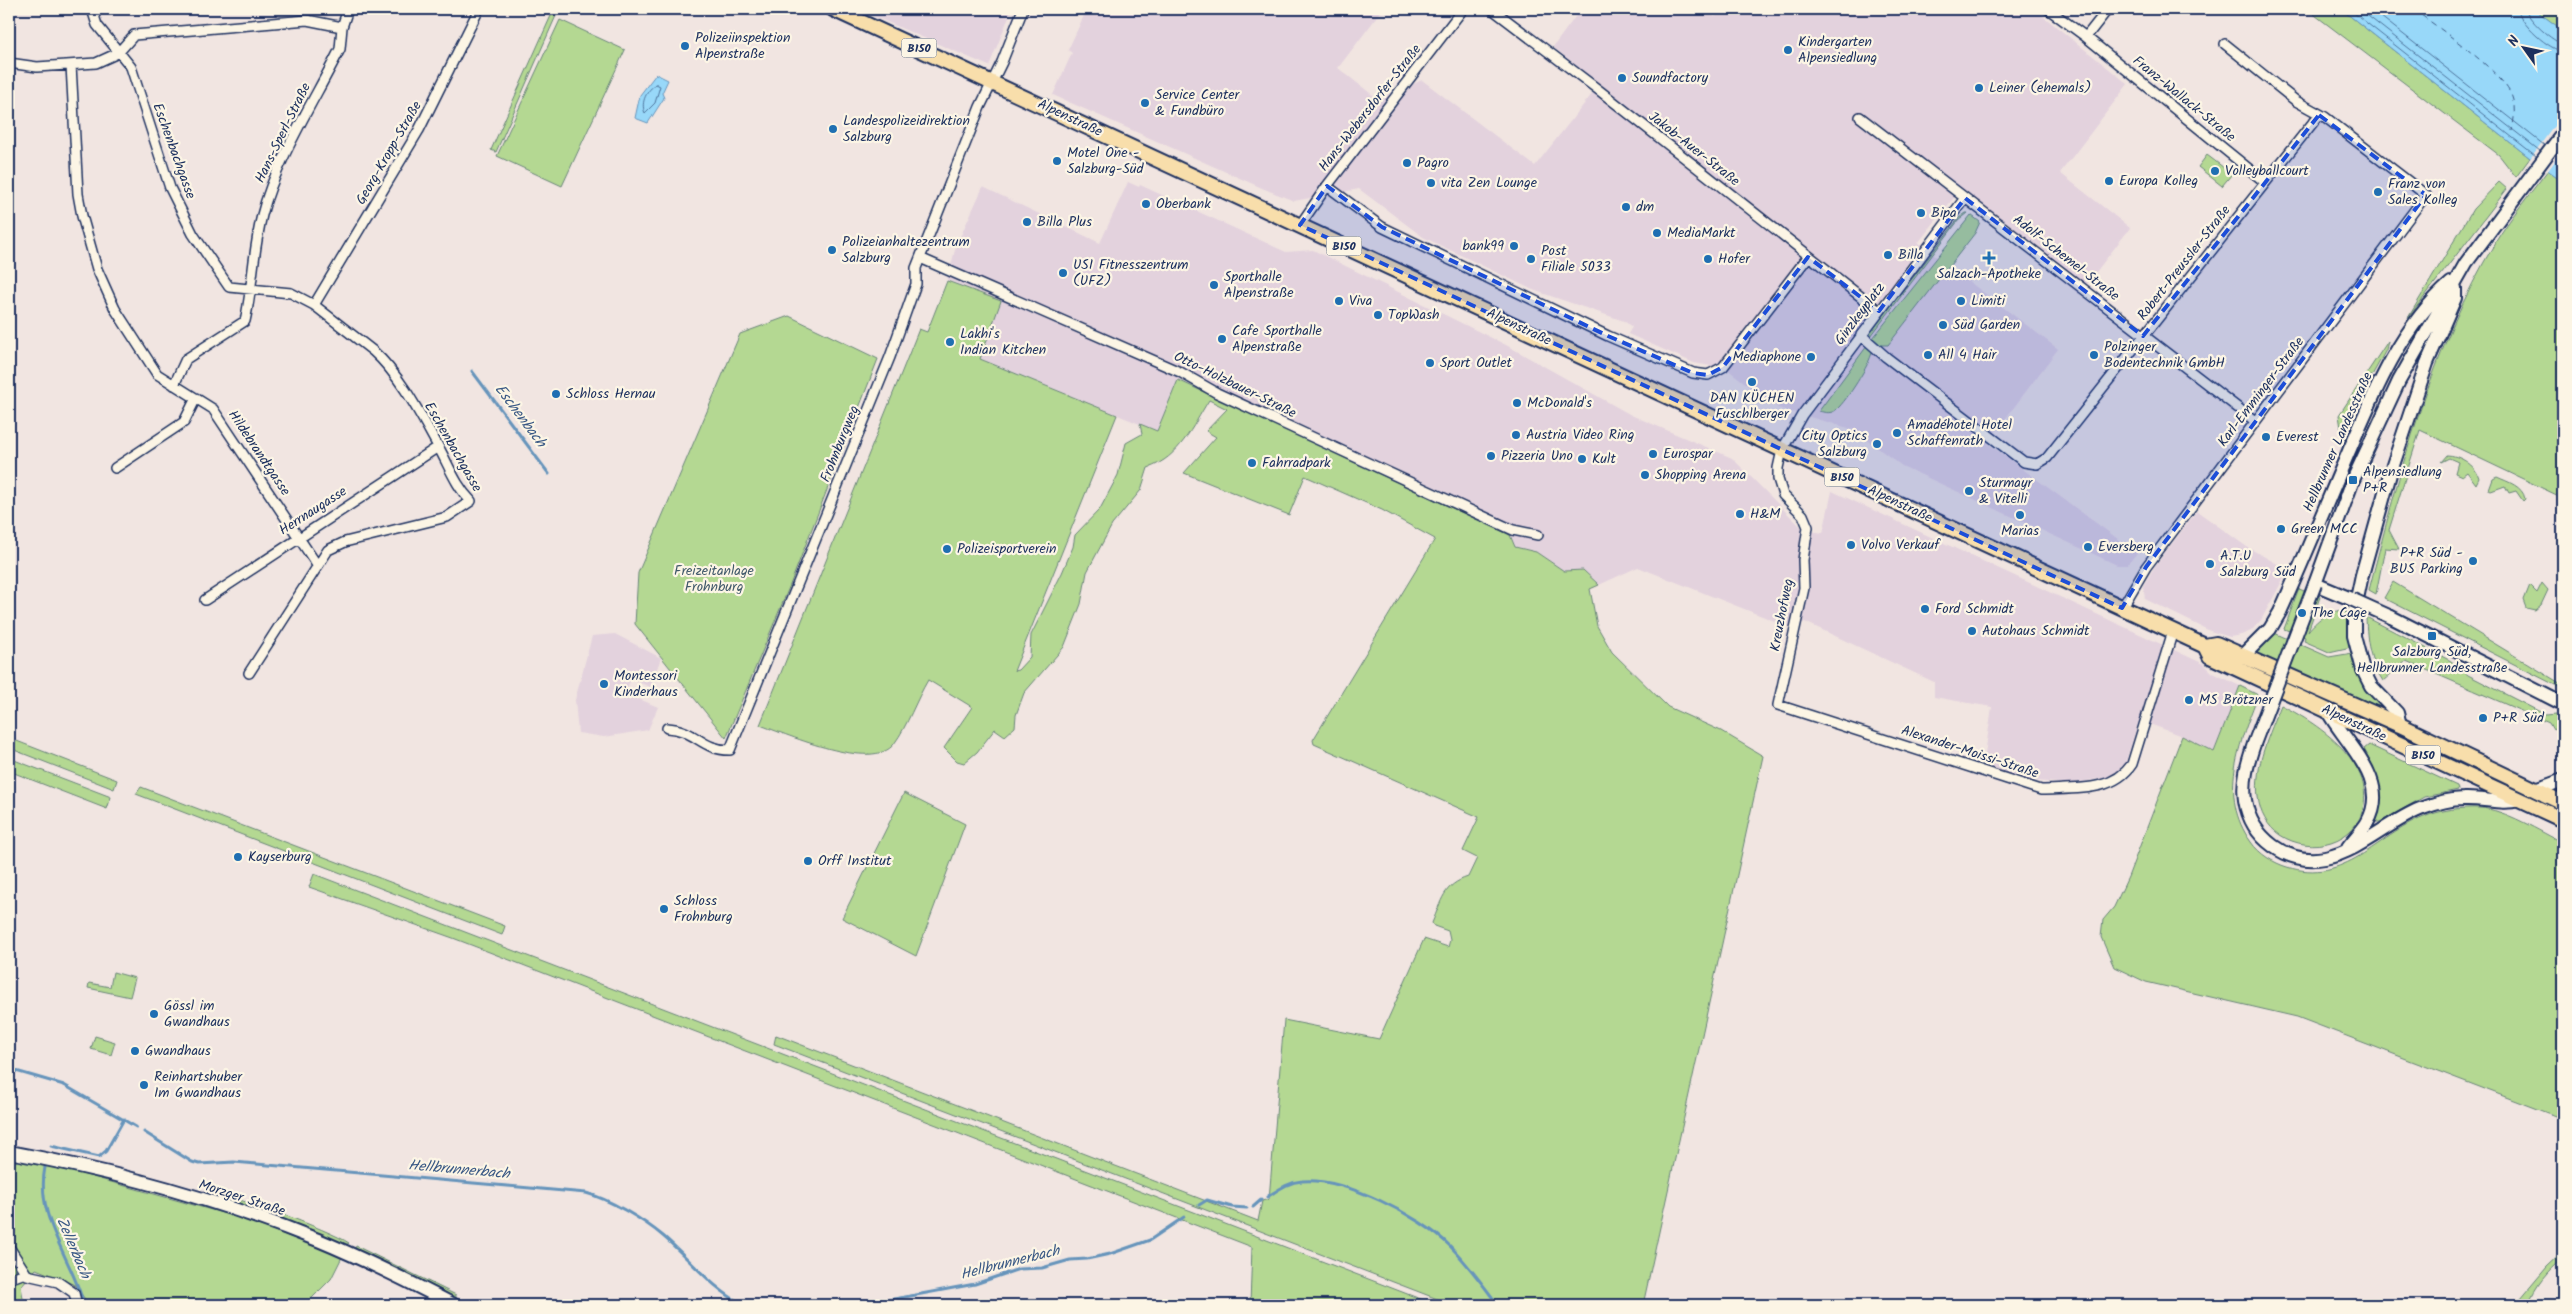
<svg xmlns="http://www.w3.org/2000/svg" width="2572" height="1314" font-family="Kalam,sans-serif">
<rect width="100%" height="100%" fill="#f1e5e1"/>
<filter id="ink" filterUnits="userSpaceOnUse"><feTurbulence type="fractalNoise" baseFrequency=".02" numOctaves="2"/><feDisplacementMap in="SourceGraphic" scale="10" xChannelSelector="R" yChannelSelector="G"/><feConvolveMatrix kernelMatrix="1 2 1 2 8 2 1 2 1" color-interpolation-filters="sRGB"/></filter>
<g filter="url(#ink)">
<path fill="#e3d2dd" d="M857 9H1012L989 66Z
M1087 9H1383L1338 68 1379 100 1422 80 1535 166 1600 84 1553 47 1581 9H1704L1715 17 1722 9H2034L2128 84 2060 173 2130 228 2079 294 1956 195 1918 243 2058 349 1987 443 2137 553 2127 565H2117L1902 466 1852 429 1778 408 1727 369 1694 363 1628 334 1632 327 1624 321 1533 290 1423 237 1359 189 1294 201 1262 188 1053 95 1072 53 1068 50Z
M1128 182 1139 187 1140 185 1286 252 1313 250 1506 345 1631 415 1732 458 1804 530 1823 533 1832 491 2204 664 2213 673 2240 686 2214 752 2182 736 2139 720 2125 764 2111 777 2068 784 2027 780 1983 768 1992 707 1934 697V682L1805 622 1790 627 1638 567 1599 585 1583 570 1564 571 1536 552 1515 547 1510 535 1178 380 1157 431 980 359 998 301 947 281 956 246 983 187 1100 243Z
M2197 511 2247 547 2288 570 2261 620 2251 631 2241 635 2230 637 2210 631 2145 599 2143 586 2155 566Z
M615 634 661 658 650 687 631 679 625 693 658 707 648 730 604 737 578 733 575 700 592 636Z"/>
<path fill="#b4d892" stroke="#688478" d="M554 9H559L496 152 491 150Z
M2307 9H2341L2530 158 2516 177 2499 155Z
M2534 9H2563V31Z
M560 20 625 50 562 186 497 156Z
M2207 155 2232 174 2222 186 2198 167Z
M2548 170 2563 181V498L2420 430 2389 530 2399 549 2385 548 2376 594 2369 590C2399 473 2432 348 2495 243 2510 218 2530 194 2548 170Z
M2499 182 2507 189 2408 318 2473 209Z
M1966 213H1968L1958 221 1871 336 1870 333 1959 218Z
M1971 215 1980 222 1975 233 1888 345H1881L1873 338Z
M947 281 1001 301 980 359 1117 415 1014 671 1018 670 1030 657 1031 635 1062 573 1073 547 1075 535 1100 509 1118 475 1126 443 1142 434 1140 424 1157 431 1178 380 1510 535 1515 547 1536 552 1564 571 1583 570 1599 585 1590 589 1597 626 1612 652 1668 707 1721 731 1763 756 1643 1305H1453L774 1044 776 1035 1258 1221 1262 1201 1269 1199 1284 1020 1379 1039 1424 939 1448 947 1450 940 1448 931 1434 926 1432 923C1442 900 1443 885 1468 877L1477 858 1463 851 1479 817 1314 744 1313 740 1435 539 1382 510 1305 476 1289 515 1184 473 1216 437 1206 431 1227 409 1209 400C1192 427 1180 457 1148 468L1141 490 1112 525 1087 572 1081 604 1064 647 1024 693 1016 715 1015 727 1005 736 995 729 977 752 964 763 957 761 944 748 972 707 928 680C916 700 908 725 894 744 873 772 788 735 760 725L919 329 927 332Z
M789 316 878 359 790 585 726 738 635 624 638 573 740 334Z
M2388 341 2386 350 2364 390 2343 442 2339 415Z
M1867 346 1872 352C1870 364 1847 400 1837 409 1832 414 1826 413 1819 411Z
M2447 455C2459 455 2476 465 2479 478L2476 484 2467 472 2462 476 2455 473 2458 462 2449 458 2441 462Z
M2497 477C2508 482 2523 486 2525 499L2523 501 2516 491 2509 493 2505 486 2491 491 2489 490 2493 479Z
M2393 582 2563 685V689L2384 598Z
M2542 583 2548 590 2541 605 2535 610 2526 608 2523 600 2529 585 2537 593Z
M2299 589 2320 597 2308 631C2319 618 2331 608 2350 611L2351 647 2329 652 2304 641 2305 637 2284 629Z
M2366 617 2451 661 2468 675 2546 715 2556 714 2562 717 2563 724 2553 730 2549 723 2406 661 2383 681C2369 659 2367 643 2366 617Z
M2272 632 2329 657 2353 653 2381 705 2379 708 2257 655 2256 651Z
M2240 686 2258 695C2240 743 2217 795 2251 842 2259 854 2274 863 2287 867 2346 885 2376 836 2424 817 2440 810 2462 807 2480 808 2504 809 2541 832 2563 843V1119L2297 1017 2146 982 2114 967 2101 937 2103 920 2114 907 2128 877 2182 736 2214 752Z
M2281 705C2315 722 2371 759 2364 804 2358 844 2310 855 2280 835 2267 826 2260 813 2258 797 2254 766 2270 733 2281 705Z
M9 738 117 780 114 789 9 748Z
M2369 745 2457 786 2458 790 2424 797 2380 822H2375C2387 797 2377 772 2364 749Z
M9 758 111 797 107 809 9 771Z
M141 787 505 926 502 935 136 794Z
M904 793 965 824 916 956 842 918Z
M314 874 1436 1305H1250L1252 1247 453 938 309 887Z
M113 972 135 978 130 997 88 988 89 983 110 987Z
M95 1036 115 1042 111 1055 91 1049Z
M18 1160 75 1172 244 1219 342 1257 331 1279 305 1305H89L75 1285 36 1269 21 1286 24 1305H9V1166Z
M204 1193C225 1191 330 1230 349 1243L345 1246Z
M356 1246 456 1295V1298L355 1250Z
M2563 1252V1259C2548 1271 2535 1286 2528 1305H2515L2547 1267Z"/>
<path fill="#98d8f9" stroke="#6694bb" d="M2341 9H2534L2557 26 2563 36V181L2530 158Z
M656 74 668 80 662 93 664 98 648 123 635 118 640 95Z"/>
<path fill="#f1e5e1" d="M2563 114V150L2547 172 2529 160Z"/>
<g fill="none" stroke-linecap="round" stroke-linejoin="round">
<path stroke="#4d739c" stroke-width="1" d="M2349 9 2536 156
M2359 9 2540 151
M2371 9 2544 145
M2518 9C2519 23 2550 51 2563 51
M2526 9C2526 18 2554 43 2563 44
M656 84 660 86 655 103 645 113C640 102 647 90 656 84Z"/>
<path stroke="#6694bb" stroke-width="3" d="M472 371 549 474
M9 1069 64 1085 136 1127
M144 1132 192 1162 199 1164 234 1162 586 1193C609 1199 644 1220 663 1236 689 1258 712 1289 744 1305
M51 1146 99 1157 106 1151 124 1119
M45 1167C35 1219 72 1258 84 1305
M1267 1197C1278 1190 1288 1182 1302 1181 1344 1177 1420 1216 1450 1246 1468 1264 1483 1285 1498 1305
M1199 1205 1207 1200 1232 1207 1247 1208
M1253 1207 1261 1200
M862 1305 975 1284 1019 1269 1042 1268 1070 1260 1087 1259 1110 1254 1150 1240 1184 1217"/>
<path stroke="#3a5985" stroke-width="1" stroke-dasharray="6 5" stroke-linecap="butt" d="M2413 9C2437 27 2503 71 2512 97 2516 107 2514 121 2512 131"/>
<g stroke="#1b2f5e" stroke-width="12">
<path id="street" d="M92 9 97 25 131 67 170 188 193 234 229 287 291 293 314 305 373 351C401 376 421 416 439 448 449 466 456 486 471 501L447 517 345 542 328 550 249 673
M1492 9 1600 91 1879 311
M2048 9 2086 37 2265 182
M2086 37 2108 9
M9 63 37 67 96 63 118 53 134 35 307 20 342 27
M71 65 78 194 82 216 97 269 115 309 157 374 213 409 317 565
M1860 117 2255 421
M1327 186 1382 227 1608 336 1693 373 1708 375 1723 367 1808 257
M1965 198 1802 415 1782 450 1778 468V479L1783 495 1803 515 1808 527 1803 560 1804 588 1778 705 2041 790C2073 788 2113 793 2132 764L2173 631
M1300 225 1327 186 1463 9
M920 258 1180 372 1217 393 1513 530 1538 535
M314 305 419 130 479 9
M1861 335 1886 357 2024 462 2037 464 2047 458 2319 115
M174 385 186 359 245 321C253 286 253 250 262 215 275 162 315 99 340 49L342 27 348 9
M115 468 184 422 196 398
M205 600 438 447
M2122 608 2146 567 2426 195 2325 117 2296 101 2225 44
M667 728C695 729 701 750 730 750L890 357 916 284V268L980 107 1002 62 1023 9
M9 1247 27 1275 58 1282 74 1293 77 1305
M9 1279 25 1273"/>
</g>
<g stroke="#1b2f5e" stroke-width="16">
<path id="secondary" d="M2351 599 2315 584 2353 480 2399 381 2466 263 2563 133
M2391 617 2563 704
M2243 656 2270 629 2280 612C2304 559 2326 505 2349 451 2374 392 2402 325 2451 283
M2327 710C2345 744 2392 780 2367 823 2362 831 2354 839 2348 847
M2400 725 2397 713 2371 686 2363 670 2354 636V613L2362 575 2390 474 2427 363 2455 298V288
M2254 744C2248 762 2242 781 2245 800 2251 838 2287 865 2325 858 2360 851 2388 822 2420 809 2433 804 2450 799 2464 799 2485 798 2499 805 2520 800
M2536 790 2563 780
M9 1152C114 1171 219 1200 318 1240 364 1259 410 1282 454 1305"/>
</g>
<g stroke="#1b2f5e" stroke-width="18">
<path id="primary" d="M833 9 2205 646 2210 656 2563 820
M2205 646 2216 644 2400 725 2563 803"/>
</g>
<use href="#street" stroke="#fcf5e5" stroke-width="9"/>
<use href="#secondary" stroke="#fcf5e5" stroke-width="12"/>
<use href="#primary" stroke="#f8deab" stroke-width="14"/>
<g stroke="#1b2f5e" stroke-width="16" stroke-linecap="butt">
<path id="secondary-bridge" d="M2351 599 2391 617
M2254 744 2315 584"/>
</g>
<use href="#secondary-bridge" stroke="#fcf5e5" stroke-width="12"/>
</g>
</g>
<path fill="#1d4ed8" fill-opacity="0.2" stroke="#1d4ed8" stroke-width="4" stroke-dasharray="10 6" stroke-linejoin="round" d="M2319 115 2426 195 2146 567 2122 608 1300 225 1327 186 1382 227 1608 336 1693 373 1708 375 1723 367 1808 257 1879 311 1965 198 2143 336Z"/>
<g fill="#1f6fb2" stroke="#fcf5e5" stroke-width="2">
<circle cx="685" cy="46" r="5"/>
<circle cx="1788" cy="50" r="5"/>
<circle cx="1622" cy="78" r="5"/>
<circle cx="1979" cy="88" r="5"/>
<circle cx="1145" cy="103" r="5"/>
<circle cx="833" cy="129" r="5"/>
<circle cx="1057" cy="161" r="5"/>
<circle cx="1407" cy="163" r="5"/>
<circle cx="2215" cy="171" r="5"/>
<circle cx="2109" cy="181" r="5"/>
<circle cx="1431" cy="183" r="5"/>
<circle cx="2378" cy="192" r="5"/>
<circle cx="1146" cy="204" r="5"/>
<circle cx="1626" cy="207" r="5"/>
<circle cx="1921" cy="213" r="5"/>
<circle cx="1027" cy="222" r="5"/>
<circle cx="1657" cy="233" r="5"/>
<circle cx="1514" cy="246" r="5"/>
<circle cx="832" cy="250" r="5"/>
<circle cx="1888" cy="255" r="5"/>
<path d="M1986.5 250.5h5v5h5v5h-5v5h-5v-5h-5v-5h5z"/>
<circle cx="1531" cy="259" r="5"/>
<circle cx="1708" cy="259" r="5"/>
<circle cx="1063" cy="273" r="5"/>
<circle cx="1214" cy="285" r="5"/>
<circle cx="1339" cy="301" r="5"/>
<circle cx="1961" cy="301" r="5"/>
<circle cx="1378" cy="315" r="5"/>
<circle cx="1943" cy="325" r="5"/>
<circle cx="1222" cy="339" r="5"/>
<circle cx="950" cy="342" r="5"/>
<circle cx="1928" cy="355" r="5"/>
<circle cx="2094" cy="355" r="5"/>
<circle cx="1811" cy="357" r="5"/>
<circle cx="1430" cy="363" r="5"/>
<circle cx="1752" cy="382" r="5"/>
<circle cx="556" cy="394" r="5"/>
<circle cx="1517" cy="403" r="5"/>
<circle cx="1897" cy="433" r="5"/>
<circle cx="1516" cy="435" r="5"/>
<circle cx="2266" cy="437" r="5"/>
<circle cx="1877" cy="444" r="5"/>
<circle cx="1653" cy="454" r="5"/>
<circle cx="1491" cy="456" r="5"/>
<circle cx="1582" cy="459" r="5"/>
<circle cx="1252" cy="463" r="5"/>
<circle cx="1645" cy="475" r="5"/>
<rect x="2348" y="475" width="10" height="10" rx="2.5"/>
<circle cx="1969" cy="491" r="5"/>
<circle cx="1740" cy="514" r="5"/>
<circle cx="2020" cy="515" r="5"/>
<circle cx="2281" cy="529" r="5"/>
<circle cx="1851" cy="545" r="5"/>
<circle cx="2088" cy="547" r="5"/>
<circle cx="947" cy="549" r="5"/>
<circle cx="2473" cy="561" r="5"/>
<circle cx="2210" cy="564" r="5"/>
<circle cx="1925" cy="609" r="5"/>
<circle cx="2302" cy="613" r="5"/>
<circle cx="1972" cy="631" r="5"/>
<rect x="2427" y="631" width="10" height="10" rx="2.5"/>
<circle cx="604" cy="684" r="5"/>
<circle cx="2189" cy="700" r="5"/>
<circle cx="2483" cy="718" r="5"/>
<circle cx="238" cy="857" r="5"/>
<circle cx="808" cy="861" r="5"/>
<circle cx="664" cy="909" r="5"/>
<circle cx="154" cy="1014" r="5"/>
<circle cx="135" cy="1051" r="5"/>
<circle cx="144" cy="1085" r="5"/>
</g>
<g text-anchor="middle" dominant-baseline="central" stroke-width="4.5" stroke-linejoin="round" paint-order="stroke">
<g fill="#fcf5e5" stroke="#5e6a86" stroke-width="1">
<rect x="901.5" y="38.5" width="35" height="19" rx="4"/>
<rect x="1326.5" y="236.5" width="35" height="19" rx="4"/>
<rect x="1824.5" y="467.5" width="35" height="19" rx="4"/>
<rect x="2405.5" y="745.5" width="35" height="19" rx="4"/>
</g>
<g font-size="12" font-weight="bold" fill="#1b2f5e">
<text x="919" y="48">B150</text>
<text x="1344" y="246">B150</text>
<text x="1842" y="477">B150</text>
<text x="2423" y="755">B150</text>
</g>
<g font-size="14" fill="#1b2f5e" stroke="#fcf5e5" text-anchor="start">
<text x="695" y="38">Polizeiinspektion<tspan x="695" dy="16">Alpenstraße</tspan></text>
<text x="1798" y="42">Kindergarten<tspan x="1798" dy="16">Alpensiedlung</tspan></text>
<text x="1632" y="78">Soundfactory</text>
<text x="1989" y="88">Leiner (ehemals)</text>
<text x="1155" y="95">Service Center<tspan x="1155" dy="16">&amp; Fundbüro</tspan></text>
<text x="843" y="121">Landespolizeidirektion<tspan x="843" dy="16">Salzburg</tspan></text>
<text x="1067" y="153">Motel One -<tspan x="1067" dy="16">Salzburg-Süd</tspan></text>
<text x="1417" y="163">Pagro</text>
<text x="2225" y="171">Volleyballcourt</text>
<text x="2119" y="181">Europa Kolleg</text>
<text x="1441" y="183">vita Zen Lounge</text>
<text x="2388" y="184">Franz von<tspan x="2388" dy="16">Sales Kolleg</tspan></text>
<text x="1156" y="204">Oberbank</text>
<text x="1636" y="207">dm</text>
<text x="1931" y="213">Bipa</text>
<text x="1037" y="222">Billa Plus</text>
<text x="1667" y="233">MediaMarkt</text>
<text x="842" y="242">Polizeianhaltezentrum<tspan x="842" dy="16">Salzburg</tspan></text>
<text x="1504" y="246" text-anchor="end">bank99</text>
<text x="1541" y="251">Post<tspan x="1541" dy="16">Filiale 5033</tspan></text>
<text x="1898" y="255">Billa</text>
<text x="1718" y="259">Hofer</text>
<text x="1073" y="265">USI Fitnesszentrum<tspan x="1073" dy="16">(UFZ)</tspan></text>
<text x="1989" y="274" text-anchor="middle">Salzach-Apotheke</text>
<text x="1224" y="277">Sporthalle<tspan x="1224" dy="16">Alpenstraße</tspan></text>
<text x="1349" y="301">Viva</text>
<text x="1971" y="301">Limiti</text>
<text x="1388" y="315">TopWash</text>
<text x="1953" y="325">Süd Garden</text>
<text x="1232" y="331">Cafe Sporthalle<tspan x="1232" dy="16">Alpenstraße</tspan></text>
<text x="960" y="334">Lakhi's<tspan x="960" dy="16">Indian Kitchen</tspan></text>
<text x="2104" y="347">Polzinger<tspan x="2104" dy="16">Bodentechnik GmbH</tspan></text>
<text x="1938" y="355">All 4 Hair</text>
<text x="1801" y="357" text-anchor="end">Mediaphone</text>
<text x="1440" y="363">Sport Outlet</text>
<text x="566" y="394">Schloss Hernau</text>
<text x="1752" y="398" text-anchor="middle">DAN KÜCHEN<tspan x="1752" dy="16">Fuschlberger</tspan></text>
<text x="1527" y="403">McDonald's</text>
<text x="1907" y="425">Amadéhotel Hotel<tspan x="1907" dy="16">Schaffenrath</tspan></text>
<text x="1526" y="435">Austria Video Ring</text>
<text x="1867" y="436" text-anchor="end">City Optics<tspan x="1867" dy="16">Salzburg</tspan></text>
<text x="2276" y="437">Everest</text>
<text x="1663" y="454">Eurospar</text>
<text x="1501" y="456">Pizzeria Uno</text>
<text x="1592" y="459">Kult</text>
<text x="1262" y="463">Fahrradpark</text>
<text x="2363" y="472">Alpensiedlung<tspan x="2363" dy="16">P+R</tspan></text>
<text x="1655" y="475">Shopping Arena</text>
<text x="1979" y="483">Sturmayr<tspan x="1979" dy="16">&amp; Vitelli</tspan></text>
<text x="1750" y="514">H&amp;M</text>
<text x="2291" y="529">Green MCC</text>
<text x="2020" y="531" text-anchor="middle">Marias</text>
<text x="1861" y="545">Volvo Verkauf</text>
<text x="2098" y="547">Eversberg</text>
<text x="957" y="549">Polizeisportverein</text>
<text x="2463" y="553" text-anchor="end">P+R Süd -<tspan x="2463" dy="16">BUS Parking</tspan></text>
<text x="2220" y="556">A.T.U<tspan x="2220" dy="16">Salzburg Süd</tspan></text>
<text x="1935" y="609">Ford Schmidt</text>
<text x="2312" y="613">The Cage</text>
<text x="1982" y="631">Autohaus Schmidt</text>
<text x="2432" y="652" text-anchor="middle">Salzburg Süd,<tspan x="2432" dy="16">Hellbrunner Landesstraße</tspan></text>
<text x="614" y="676">Montessori<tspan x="614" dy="16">Kinderhaus</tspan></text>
<text x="2199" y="700">MS Brötzner</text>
<text x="2493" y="718">P+R Süd</text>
<text x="248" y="857">Kayserburg</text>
<text x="818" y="861">Orff Institut</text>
<text x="674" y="901">Schloss<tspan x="674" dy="16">Frohnburg</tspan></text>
<text x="164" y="1006">Gössl im<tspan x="164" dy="16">Gwandhaus</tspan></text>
<text x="145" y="1051">Gwandhaus</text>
<text x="154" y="1077">Reinhartshuber<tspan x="154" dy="16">Im Gwandhaus</tspan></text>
</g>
<g font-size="14" fill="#1b2f5e" stroke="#fcf5e5">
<text transform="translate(2184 99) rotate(39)">Franz-Wallack-Straße</text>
<text transform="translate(1370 108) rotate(-52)">Hans-Webersdorfer-Straße</text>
<text transform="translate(1070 118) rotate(25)">Alpenstraße</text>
<text transform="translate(283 133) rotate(-64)">Hans-Sperl-Straße</text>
<text transform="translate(1694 149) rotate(38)">Jakob-Auer-Straße</text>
<text transform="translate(174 151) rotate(70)">Eschenbachgasse</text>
<text transform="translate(389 153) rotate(-60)">Georg-Kropp-Straße</text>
<text transform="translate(2066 258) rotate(38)">Adolf-Schemel-Straße</text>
<text transform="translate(2184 263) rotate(-52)">Robert-Preussler-Straße</text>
<text transform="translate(1860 314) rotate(-53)">Ginzkeyplatz</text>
<text transform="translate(1519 327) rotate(25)">Alpenstraße</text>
<text transform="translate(1235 385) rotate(26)">Otto-Holzbauer-Straße</text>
<text transform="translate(2261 392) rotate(-53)">Karl-Emminger-Straße</text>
<text transform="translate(2338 442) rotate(-66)">Hellbrunner Landesstraße</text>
<text transform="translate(840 444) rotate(-68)">Frohnburgweg</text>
<text transform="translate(453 447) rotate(60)">Eschenbachgasse</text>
<text transform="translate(259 453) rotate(56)">Hildebrandtgasse</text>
<text transform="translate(1900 504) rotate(25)">Alpenstraße</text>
<text transform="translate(313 511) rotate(-33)">Herrnaugasse</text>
<text transform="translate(1782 615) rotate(-79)">Kreuzhofweg</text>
<text transform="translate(2354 723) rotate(25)">Alpenstraße</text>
<text transform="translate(1970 752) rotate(18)">Alexander-Moissi-Straße</text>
<text transform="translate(242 1198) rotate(18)">Morzger Straße</text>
</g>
<g font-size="14" fill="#41596b" stroke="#fcf5e5">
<text x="714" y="571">Freizeitanlage<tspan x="714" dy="16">Frohnburg</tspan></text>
</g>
<g font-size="15" font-style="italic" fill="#3a5985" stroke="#fcf5e5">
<text transform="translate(520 416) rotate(53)">Eschenbach</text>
<text transform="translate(459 1170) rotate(5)">Hellbrunnerbach</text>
<text transform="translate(73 1248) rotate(67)">Zellerbach</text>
<text transform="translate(1010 1263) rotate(-14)">Hellbrunnerbach</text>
</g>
</g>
<rect width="2572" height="1314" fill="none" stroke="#fcf5e5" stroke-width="30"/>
<rect x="15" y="15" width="2542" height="1284" fill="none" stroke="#1b2f5e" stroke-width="2" filter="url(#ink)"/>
<g transform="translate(2524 48) rotate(303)" stroke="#fcf5e5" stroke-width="4" paint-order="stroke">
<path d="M0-4L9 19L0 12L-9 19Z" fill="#1b2f5e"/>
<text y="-8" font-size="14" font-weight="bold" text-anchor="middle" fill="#1b2f5e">N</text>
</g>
</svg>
